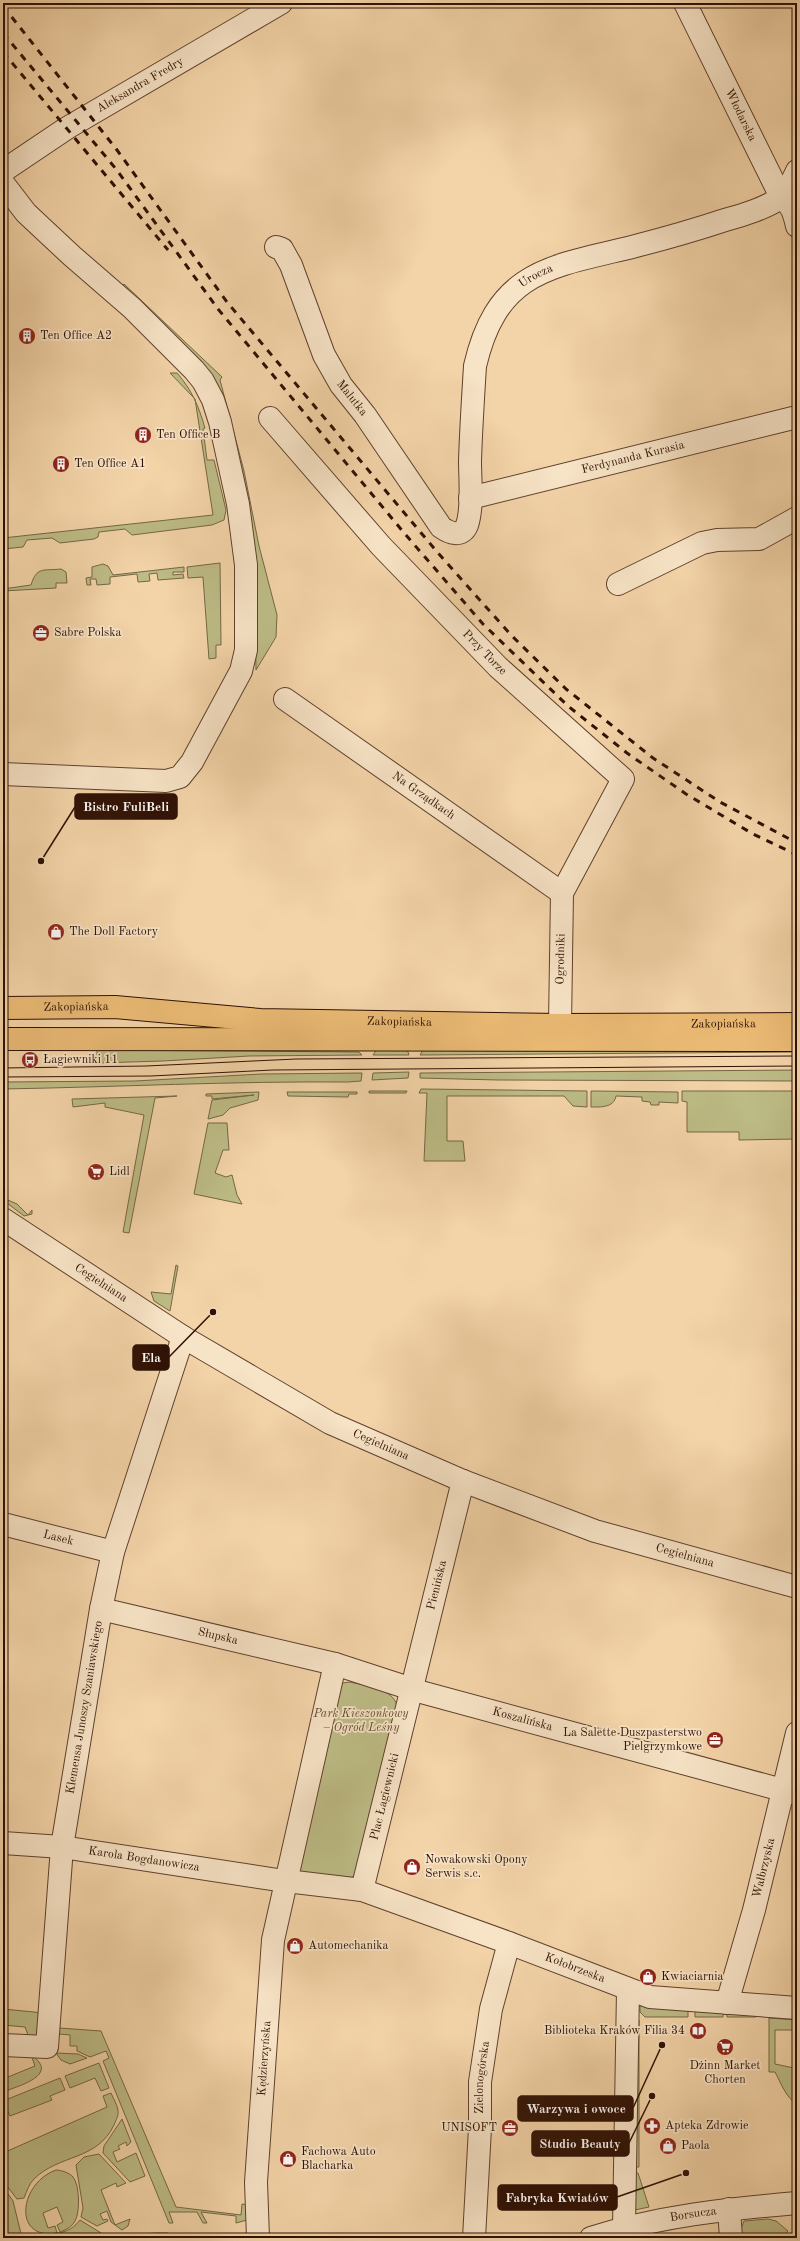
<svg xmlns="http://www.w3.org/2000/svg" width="800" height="2241" font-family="'Old Standard TT',serif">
<rect width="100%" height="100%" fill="#f3d4a8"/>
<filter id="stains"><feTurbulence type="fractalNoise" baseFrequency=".005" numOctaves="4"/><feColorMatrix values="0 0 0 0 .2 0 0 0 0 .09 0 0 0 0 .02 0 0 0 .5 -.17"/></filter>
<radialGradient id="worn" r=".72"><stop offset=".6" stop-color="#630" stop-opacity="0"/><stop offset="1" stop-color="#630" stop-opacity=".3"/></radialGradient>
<path fill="#bdbc86" stroke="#766645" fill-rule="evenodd" d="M124 284 222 377 220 380 244 471 259 546 277 615 276 637 256 670 254 566 224 404 121 287Z
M170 373H177C192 390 199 407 205 428L203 429 207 460H214L226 510 224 520 212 525 132 535 125 529 99 532 98 537 94 539 60 543 52 538 27 540 23 547 3 549V538L213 515 195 399Z
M220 563 221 645H216V658L209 659 203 577 188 578 187 567Z
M103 564 108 566 113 575 184 567V572H173V575L183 574 184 578 158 580 157 573 149 574 150 581 138 582 137 574 110 577V584L97 585 96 579H90L91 585H87L86 578 92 577V567Z
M61 569 66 572 67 583H56V588L3 591V589L31 585C37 566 43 571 61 569Z
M377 1049H407L409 1055H373Z
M97 1050 359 1052 362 1055 249 1056 163 1061 97 1063Z
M423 1050H797V1052L420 1055Z
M797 1070V1081L498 1080 420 1078V1073Z
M409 1072 408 1078 372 1080 373 1073Z
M362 1073 361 1081 348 1082C233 1081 118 1087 3 1089V1082L135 1081 261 1074Z
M421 1089 587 1091V1107L573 1106 564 1096H447V1141H463L465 1161H424L427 1093H419Z
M369 1091H407L406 1093H369Z
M591 1091 678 1092V1103L659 1102V1105H651L650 1102 642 1101V1097L616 1096C614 1108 600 1107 591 1107Z
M682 1091H797V1139L739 1140V1132H687V1102L682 1101Z
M259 1092 258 1100 230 1108 223 1115 208 1119 212 1100 254 1095 212 1099V1096H206V1094Z
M287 1092H357V1094H349L348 1097 288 1096Z
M177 1096 155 1098 129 1233 123 1232 144 1115 105 1107V1103L73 1107 72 1099Z
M208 1123H227L229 1150H223L215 1173 226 1177 232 1175 237 1195 242 1204 194 1194Z
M3 1198 17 1204 28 1215 32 1210V1214L24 1216 3 1200Z
M176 1265 178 1266 170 1311 154 1301 151 1292 171 1294Z
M350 1682C366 1686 393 1688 397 1706L355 1876 349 1878 302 1872 298 1869 342 1683Z
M640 2003 688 2009V2017H645L640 2012Z
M3 2009 44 2013 39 2034 30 2040 25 2027 3 2025Z
M695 2009 723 2012V2017H695Z
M727 2013 756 2014V2017H727Z
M769 2018 797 2020V2104C786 2098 781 2083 775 2072H769ZM775 2030H793L794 2068 775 2064Z
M633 2020H639V2167H631Z
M59 2028 101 2031 176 2207 241 2215 242 2204 249 2205 247 2220 236 2223V2216L201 2212 207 2223H203L197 2212H169L173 2223H169L103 2061 109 2058 106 2051 90 2057 77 2051V2046H70V2035L59 2034Z
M56 2053 78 2054 87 2058 70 2064 61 2060Z
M31 2055C61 2075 18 2086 3 2092V2079L35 2066Z
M99 2063 109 2088 101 2091 95 2078 70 2088 65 2076Z
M60 2078 65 2090 50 2096 52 2100 10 2116 3 2101Z
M111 2093C113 2098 117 2104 118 2110 119 2115 116 2120 114 2125 97 2161 59 2154 34 2179 29 2184 27 2191 24 2198L17 2199 3 2181V2153L107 2107 103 2096Z
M122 2119 131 2142 127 2146 126 2142 118 2146 120 2149 113 2152 117 2162 136 2153 145 2176 130 2182 103 2153 104 2146Z
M99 2154 126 2183 117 2187 116 2183 101 2190 115 2225 130 2219 128 2226 122 2230 111 2222 107 2211 100 2214 103 2220 107 2219 108 2221 97 2226 81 2217 83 2208 76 2165 84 2157Z
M56 2170C61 2170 70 2173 73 2177 80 2185 80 2213 75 2221 72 2227 65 2230 60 2232L57 2225 63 2222 57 2207 43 2213 48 2228 55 2226 57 2233C12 2241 19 2183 56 2170Z
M631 2172 638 2173 649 2207 630 2211Z
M3 2187 13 2201 22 2238H3Z
M768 2219 776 2221 788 2231 781 2238H742L741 2229 744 2221Z
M80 2220 106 2236 102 2238H29C43 2229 64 2241 80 2220Z
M157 2233H168L170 2238H126L138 2234Z"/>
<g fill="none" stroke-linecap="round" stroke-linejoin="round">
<g stroke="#5f412d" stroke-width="24">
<g id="minor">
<path id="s1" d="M685 3 781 197C792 205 794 213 797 226"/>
<path id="s2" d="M3 171 67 128 281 3"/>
<path d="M3 183 26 213 72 256 132 308 194 370 203 381 213 400 220 422 238 504 246 565V650L241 671 192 762 180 777 166 781 3 774"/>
<path id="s3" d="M276 247 282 249 291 265 324 355 341 385 365 415 441 527C449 533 462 538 467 525 473 508 470 479 470 461 471 429 473 398 475 366 497 271 549 267 632 247 663 239 695 230 725 220 741 216 769 207 781 197 788 191 793 179 797 171"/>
<path id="s4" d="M270 418 381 546 498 667 623 779 562 893 560 1025"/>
<path id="s5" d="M470 498 797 417"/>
<path d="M618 584 702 543 717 540 759 539 797 518"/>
<path id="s6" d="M285 699 562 893"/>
<path id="s7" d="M3 1219 183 1337 330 1423 463 1481 595 1531 797 1587"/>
<path id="s8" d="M3 1524 113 1552"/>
<path id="s9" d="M101 1609 335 1664 421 1692 797 1794"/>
<path id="s10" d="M3 1843 62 1847 278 1880 362 1890 509 1943 650 1997 797 2008"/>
<path id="s11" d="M362 1890 463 1481"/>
<path id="s12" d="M727 2003 754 1910 797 1733"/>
<path id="s13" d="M3 2045 47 2047 62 1847 101 1609 113 1552 183 1337"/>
<path d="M729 2209 731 2238"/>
<path d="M624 2227 628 1990"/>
<path id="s14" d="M258 2238 256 2182 273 1940 335 1664"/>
<path id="s15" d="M474 2238 480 2128V2082L491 2009 509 1943"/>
<path id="s16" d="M591 2238C658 2216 727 2209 797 2203"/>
</g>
</g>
<g stroke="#2e1004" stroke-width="24">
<g id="major">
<path id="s17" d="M3 1008 115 1007 260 1020 560 1025 797 1024"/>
<path d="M3 1039 797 1040"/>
</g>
</g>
<use href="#minor" stroke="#f7e3c6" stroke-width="22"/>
<use href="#major" stroke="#eaba74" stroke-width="22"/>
<path stroke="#2e1004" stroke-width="1" d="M3 1068 146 1066 296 1059 797 1056
M3 1077 151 1076 273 1070 797 1066"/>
<path stroke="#2e1004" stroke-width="3" stroke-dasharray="7 7" stroke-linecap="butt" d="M3 6 117 150 227 302 438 553 511 635 566 689 653 758 720 802 797 843
M3 33 116 169 218 309 405 534 483 624 568 706 627 753 686 794 753 834 797 855
M3 52 168 250"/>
</g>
<defs>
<g id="building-disc" transform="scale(0.9)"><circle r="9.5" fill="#8f2418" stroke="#f7e3c6"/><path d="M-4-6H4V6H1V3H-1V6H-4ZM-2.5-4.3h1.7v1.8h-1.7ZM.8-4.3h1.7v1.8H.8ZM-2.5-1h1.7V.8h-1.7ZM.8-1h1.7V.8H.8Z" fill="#fff"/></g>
<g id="office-disc" transform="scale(0.9)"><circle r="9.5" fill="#8f2418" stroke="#f7e3c6"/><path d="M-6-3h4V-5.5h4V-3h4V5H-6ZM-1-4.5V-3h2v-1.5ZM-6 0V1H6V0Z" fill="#fff"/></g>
<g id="shop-disc" transform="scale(0.9)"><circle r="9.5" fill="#8f2418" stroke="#f7e3c6"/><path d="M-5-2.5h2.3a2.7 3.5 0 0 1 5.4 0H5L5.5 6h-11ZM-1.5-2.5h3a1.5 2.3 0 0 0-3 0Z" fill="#fff"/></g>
<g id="bus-disc" transform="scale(0.9)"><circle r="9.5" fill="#8f2418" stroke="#f7e3c6"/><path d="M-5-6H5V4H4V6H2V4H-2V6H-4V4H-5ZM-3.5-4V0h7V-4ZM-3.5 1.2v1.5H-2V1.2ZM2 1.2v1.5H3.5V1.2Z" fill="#fff"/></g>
<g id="supermarket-disc" transform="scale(0.9)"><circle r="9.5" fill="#8f2418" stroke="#f7e3c6"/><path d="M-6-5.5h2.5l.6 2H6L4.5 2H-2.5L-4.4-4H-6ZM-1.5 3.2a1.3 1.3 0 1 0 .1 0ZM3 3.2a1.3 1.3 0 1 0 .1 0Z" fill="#fff"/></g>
<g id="library-disc" transform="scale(0.9)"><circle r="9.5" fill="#8f2418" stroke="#f7e3c6"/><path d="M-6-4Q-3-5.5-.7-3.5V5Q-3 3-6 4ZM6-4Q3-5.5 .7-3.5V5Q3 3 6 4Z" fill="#fff"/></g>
<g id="pharmacy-disc" transform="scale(0.9)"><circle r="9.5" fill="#8f2418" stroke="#f7e3c6"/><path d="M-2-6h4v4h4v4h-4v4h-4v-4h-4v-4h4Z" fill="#fff"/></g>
</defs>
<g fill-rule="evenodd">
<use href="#building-disc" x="27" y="336"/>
<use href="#building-disc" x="143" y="435"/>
<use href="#building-disc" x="61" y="464"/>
<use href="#office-disc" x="41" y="633"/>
<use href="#shop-disc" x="56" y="932"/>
<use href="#bus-disc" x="30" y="1060"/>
<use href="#supermarket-disc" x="96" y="1172"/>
<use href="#office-disc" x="715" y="1740"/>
<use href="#shop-disc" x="412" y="1867"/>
<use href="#shop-disc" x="295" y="1946"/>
<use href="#shop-disc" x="648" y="1977"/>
<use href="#library-disc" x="698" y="2031"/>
<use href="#supermarket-disc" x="725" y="2047"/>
<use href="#pharmacy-disc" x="652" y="2126"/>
<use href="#office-disc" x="510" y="2128"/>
<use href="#shop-disc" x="668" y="2146"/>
<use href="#shop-disc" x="288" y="2159"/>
</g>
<g text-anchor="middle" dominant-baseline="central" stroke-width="3.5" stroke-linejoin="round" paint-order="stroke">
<g font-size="12" fill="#2e1004" stroke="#f7e3c6">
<text stroke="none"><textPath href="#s2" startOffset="162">Aleksandra Fredry</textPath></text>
<text stroke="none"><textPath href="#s1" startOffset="125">Włodarska</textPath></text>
<text stroke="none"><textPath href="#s3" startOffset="632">Urocza</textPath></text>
<text stroke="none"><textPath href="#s3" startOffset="172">Malutka</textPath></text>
<text stroke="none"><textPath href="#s5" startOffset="168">Ferdynanda Kurasia</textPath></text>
<text stroke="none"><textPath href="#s4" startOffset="318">Przy Torze</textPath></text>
<text stroke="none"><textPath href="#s6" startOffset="169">Na Grządkach</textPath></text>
<text transform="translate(561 959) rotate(-89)">Ogrodniki</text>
<text stroke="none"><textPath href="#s17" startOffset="73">Zakopiańska</textPath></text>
<text stroke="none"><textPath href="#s17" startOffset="397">Zakopiańska</textPath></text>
<text stroke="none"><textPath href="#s17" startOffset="721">Zakopiańska</textPath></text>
<text stroke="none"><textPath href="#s7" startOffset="117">Cegielniana</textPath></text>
<text stroke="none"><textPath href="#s7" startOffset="441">Cegielniana</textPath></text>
<text stroke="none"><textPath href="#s8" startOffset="57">Lasek</textPath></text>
<text stroke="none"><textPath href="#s7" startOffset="765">Cegielniana</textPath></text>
<text stroke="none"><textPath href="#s11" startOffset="314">Pienińska</textPath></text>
<text stroke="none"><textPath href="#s9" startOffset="120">Słupska</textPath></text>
<text stroke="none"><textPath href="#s13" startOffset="386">Klemensa Junoszy Szaniawskiego</textPath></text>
<text stroke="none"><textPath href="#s9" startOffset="436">Koszalińska</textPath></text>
<text stroke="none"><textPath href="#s11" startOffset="96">Plac Łagiewnicki</textPath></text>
<text stroke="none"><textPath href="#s10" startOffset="142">Karola Bogdanowicza</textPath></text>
<text stroke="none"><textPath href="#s12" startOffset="140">Wałbrzyska</textPath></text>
<text stroke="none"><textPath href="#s10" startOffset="589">Kołobrzeska</textPath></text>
<text stroke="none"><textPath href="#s14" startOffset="180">Kędzierzyńska</textPath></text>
<text stroke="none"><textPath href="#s15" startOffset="161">Zielonogórska</textPath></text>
<text stroke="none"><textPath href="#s16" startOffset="105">Borsucza</textPath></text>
</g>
<g font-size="12" fill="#2e1004" stroke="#f7e3c6" text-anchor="start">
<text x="40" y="336">Ten Office A2</text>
<text x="156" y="435">Ten Office B</text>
<text x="74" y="464">Ten Office A1</text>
<text x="54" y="633">Sabre Polska</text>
<text x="69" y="932">The Doll Factory</text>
<text x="43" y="1060">Łagiewniki 11</text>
<text x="109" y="1172">Lidl</text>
<text x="702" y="1733" text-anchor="end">La Salette Duszpasterstwo<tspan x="702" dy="14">Pielgrzymkowe</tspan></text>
<text x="425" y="1860">Nowakowski Opony<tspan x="425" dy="14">Serwis s.c.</tspan></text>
<text x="308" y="1946">Automechanika</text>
<text x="661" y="1977">Kwiaciarnia</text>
<text x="685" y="2031" text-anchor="end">Biblioteka Kraków Filia 34</text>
<text x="725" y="2066" text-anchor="middle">Dżinn Market<tspan x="725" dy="14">Chorten</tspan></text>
<text x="665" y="2126">Apteka Zdrowie</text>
<text x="497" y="2128" text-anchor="end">UNISOFT</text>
<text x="681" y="2146">Paola</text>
<text x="301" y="2152">Fachowa Auto<tspan x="301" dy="14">Blacharka</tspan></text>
</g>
<g font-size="12" font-style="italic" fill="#604c32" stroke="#f7e3c6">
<text x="361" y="1714">Park Kieszonkowy<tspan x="361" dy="14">– Ogród Leśny</tspan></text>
</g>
</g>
<path fill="none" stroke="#2e1004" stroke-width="1.5" d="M41 861L75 807M213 1312L169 1357M662 2045L633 2108M652 2096L629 2143M686 2173L617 2197"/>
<g fill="#2e1004" stroke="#f7e3c6" stroke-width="1.5">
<circle cx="41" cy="861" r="4"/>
<circle cx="213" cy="1312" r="4"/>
<circle cx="662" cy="2045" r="4"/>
<circle cx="652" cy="2096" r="4"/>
<circle cx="686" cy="2173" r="4"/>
</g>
<g fill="#2e1004" stroke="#2e1004" stroke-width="1.5">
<rect x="75" y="794" width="102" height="25" rx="4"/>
<rect x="133" y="1345" width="36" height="25" rx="4"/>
<rect x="518" y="2096" width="115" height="25" rx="4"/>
<rect x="532" y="2131" width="97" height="25" rx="4"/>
<rect x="498" y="2185" width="119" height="25" rx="4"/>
</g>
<g font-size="13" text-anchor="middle" font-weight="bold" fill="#fff">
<text x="126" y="811">Bistro FuliBeli</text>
<text x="151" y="1362">Ela</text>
<text x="576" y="2113">Warzywa i owoce</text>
<text x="580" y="2148">Studio Beauty</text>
<text x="557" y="2202">Fabryka Kwiatów</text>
</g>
<rect width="800" height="2241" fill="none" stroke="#f3d4a8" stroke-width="16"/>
<rect x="4" y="4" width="792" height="2233" fill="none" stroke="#2e1004" stroke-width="2"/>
<rect x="8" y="8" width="784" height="2225" fill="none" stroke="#2e1004"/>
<rect width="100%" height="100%" filter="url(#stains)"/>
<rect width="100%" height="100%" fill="url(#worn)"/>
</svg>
